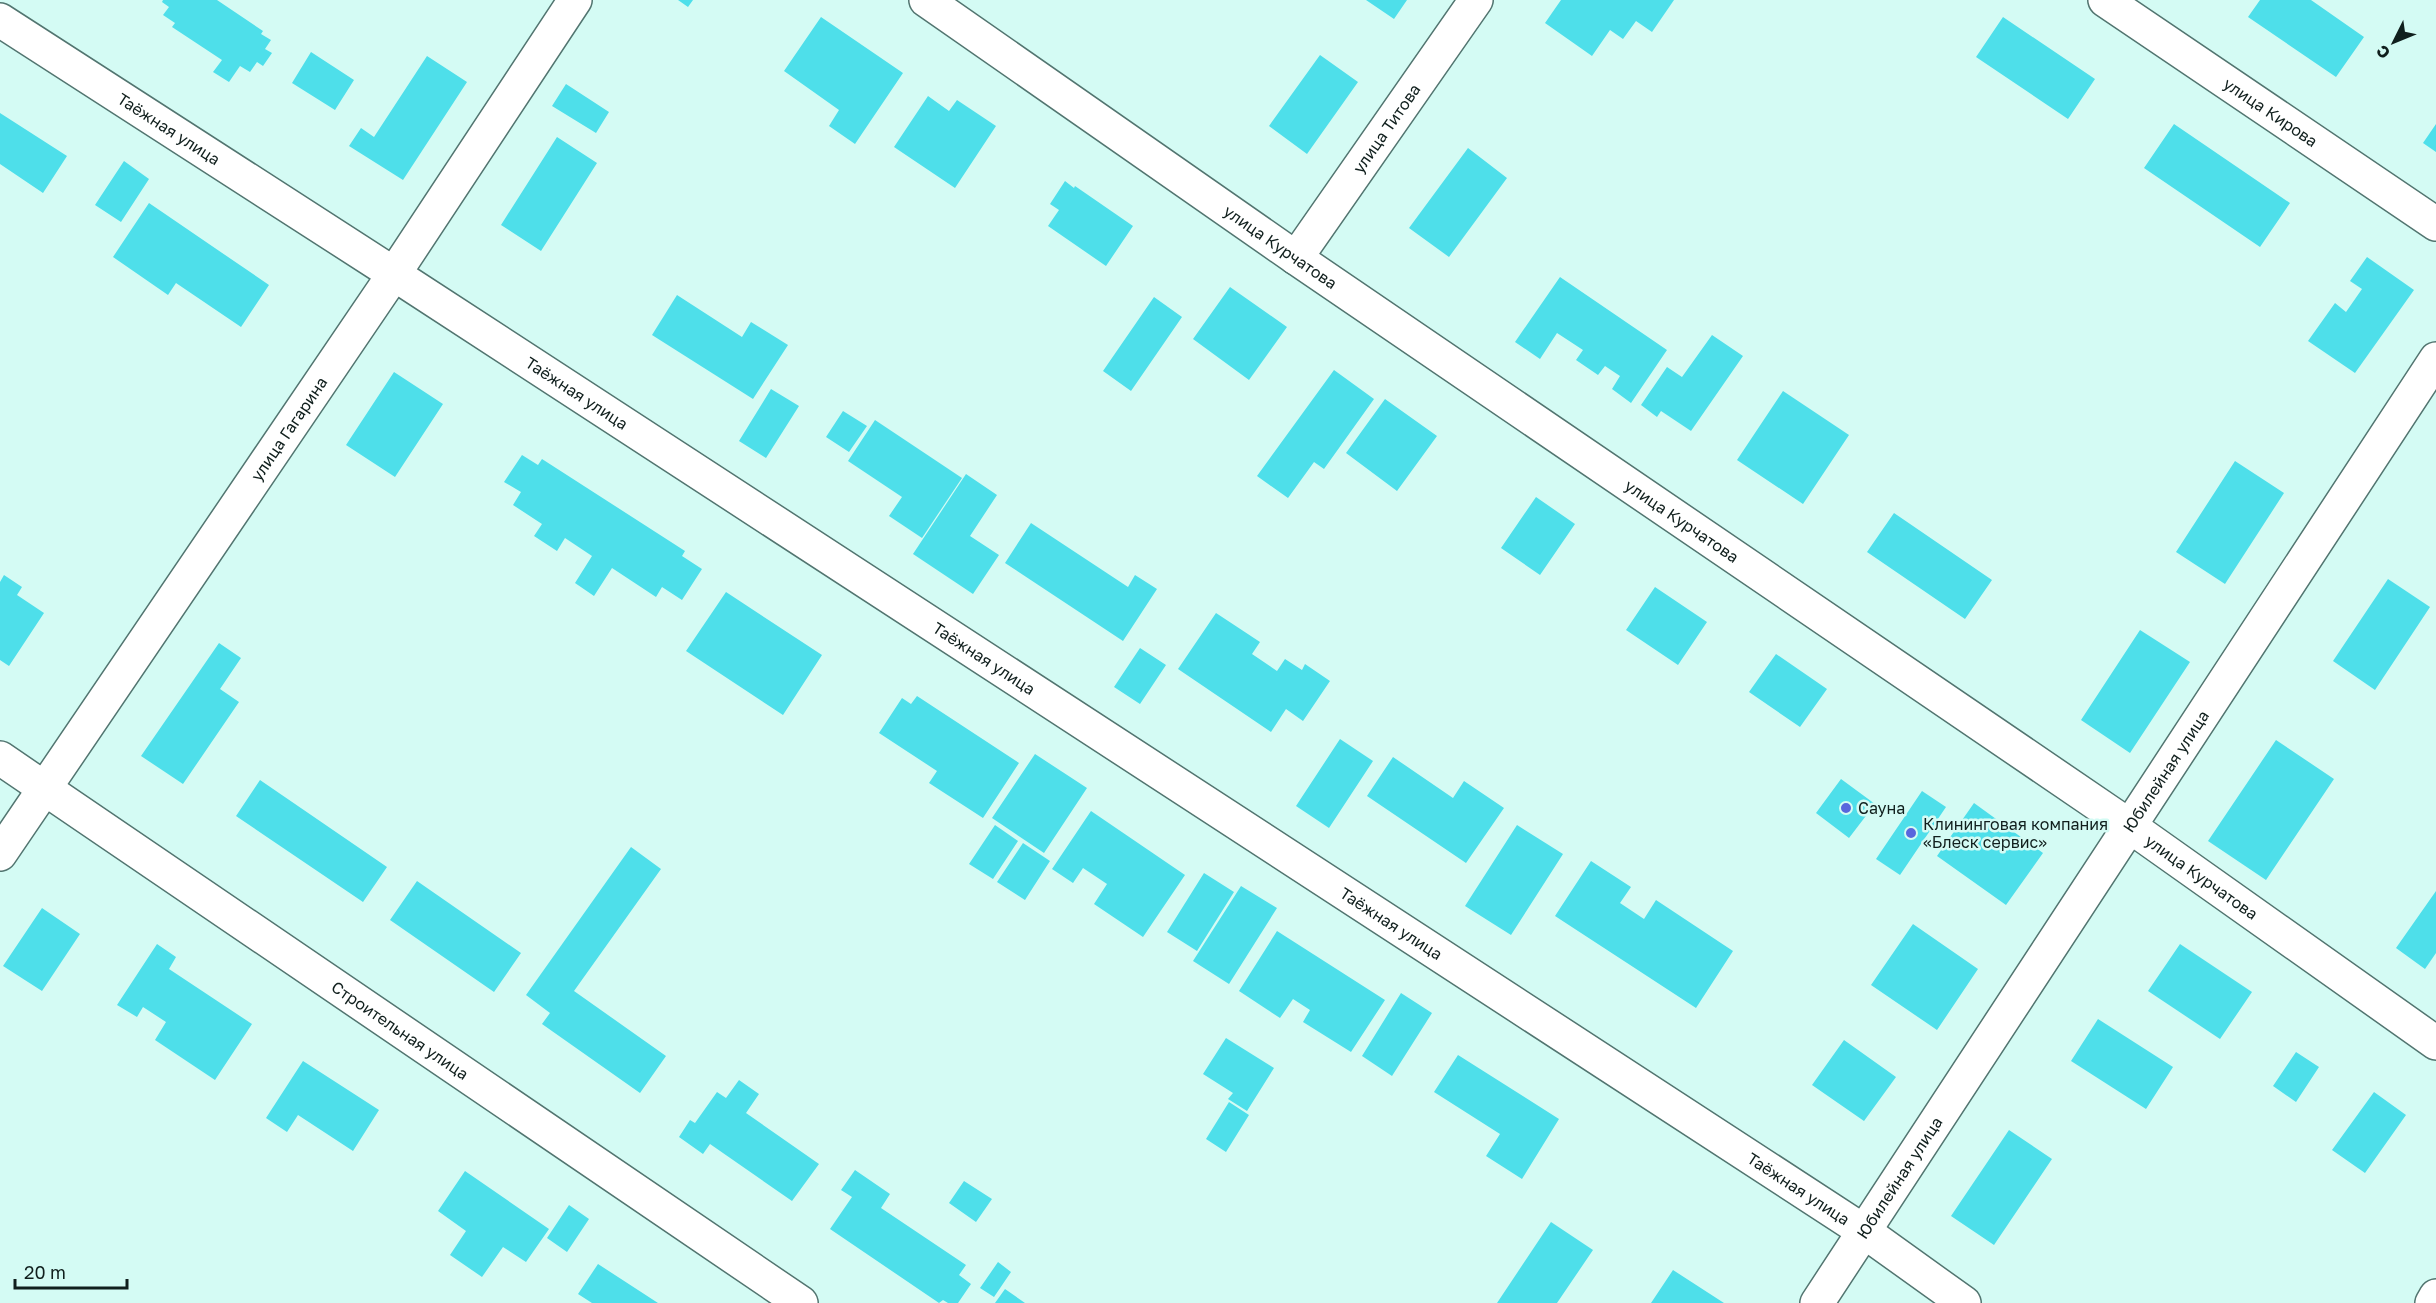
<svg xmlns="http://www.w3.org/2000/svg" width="2436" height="1303" font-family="'Golos Text',sans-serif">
<rect width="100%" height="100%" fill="#d4fbf4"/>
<path fill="#4edfea" d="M163 0H217L263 31 261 34 271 40 265 49 272 53 263 66 257 62 250 72 240 66 229 82 213 72 222 60 172 27 175 23 163 15 169 7 162 2Z
M678 0H693L688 7Z
M1366 0H1407L1394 19Z
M1561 0H1674L1652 32 1636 21 1623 39 1610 30 1592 56 1545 23Z
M2260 0H2311L2364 37 2336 77 2248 17Z
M821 17 903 73 855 144 829 126 839 110 784 71Z
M2003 17 2095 79 2068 119 1976 57Z
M311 52 354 80 335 110 292 83Z
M1320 55 1358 82 1307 154 1269 126Z
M427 56 467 82 403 180 349 146 361 128 374 137Z
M566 84 609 112 596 133 552 106Z
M928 96 949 111 957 100 996 126 955 188 894 147Z
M0 113 67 156 43 193 0 164Z
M2174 124 2290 203 2260 247 2144 168Z
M2436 124V152L2423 143Z
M557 137 597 163 541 251 501 225Z
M1468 148 1507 178 1449 257 1409 228Z
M124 161 149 179 121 222 95 205Z
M1065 181 1074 188 1075 186 1133 226 1106 266 1048 226 1059 210 1050 204Z
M149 203 269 285 241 327 176 283 168 295 113 257Z
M2367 257 2414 290 2355 373 2308 341 2335 303 2346 312 2362 289 2350 281Z
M1560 277 1667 350 1631 403 1612 389 1620 376 1605 366 1598 375 1576 360 1583 350 1557 333 1540 359 1515 342Z
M1230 287 1287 327 1249 380 1193 339Z
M677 295 742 337 751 322 788 345 753 399 652 335Z
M1154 297 1182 317 1131 391 1103 371Z
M1712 335 1743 356 1691 431 1661 411 1657 417 1641 405 1667 367 1682 377Z
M1334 370 1374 399 1324 469 1314 462 1288 498 1257 476Z
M394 372 443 404 395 477 346 445Z
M771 389 799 406 766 458 739 441Z
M1783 391 1849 435 1803 504 1737 460Z
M1385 399 1437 436 1397 491 1346 453Z
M843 411 867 426 849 452 826 437Z
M875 420 962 478 922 538 889 516 902 497 848 461Z
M522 455 538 465 542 459 685 551 682 556 702 569 682 600 662 587 656 597 612 568 594 596 575 583 592 556 565 538 557 551 534 536 542 524 513 505 521 492 504 482Z
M2235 461 2284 493 2225 584 2176 552Z
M966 474 997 495 970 536 999 555 973 594 913 554Z
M1536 497 1575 524 1540 575 1501 548Z
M1894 513 1992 580 1965 619 1867 552Z
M1031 523 1128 587 1135 575 1157 589 1123 641 1005 563Z
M4 575 22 587 17 595 44 613 9 666 0 660V582Z
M2388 579 2430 607 2375 690 2333 661Z
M1655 587 1707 622 1678 665 1626 630Z
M726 592 822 655 783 715 686 651Z
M1216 613 1260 642 1252 654 1277 671 1285 659 1302 670 1305 664 1330 681 1303 721 1286 709 1271 732 1178 669Z
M2140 630 2190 662 2130 753 2081 720Z
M219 643 241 658 220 689 239 702 183 784 141 756Z
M1140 648 1166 665 1140 704 1114 687Z
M1776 654 1827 689 1800 727 1749 692Z
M917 696 1019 763 983 818 929 783 937 771 879 733 902 698 911 704Z
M1340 739 1373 761 1329 828 1296 806Z
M2276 740 2334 779 2266 880 2208 841Z
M1035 754 1087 788 1044 853 992 818Z
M1393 757 1453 798 1464 781 1504 808 1466 863 1367 796Z
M1841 779 1875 804 1849 838 1816 813Z
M260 780 387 867 363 902 236 816Z
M1922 791 1946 807 1900 875 1876 859Z
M1974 803 2043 853 2006 905 1937 856Z
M1091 811 1185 875 1143 937 1094 904 1107 884 1083 868 1073 883 1052 869Z
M995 825 1018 841 993 879 969 864Z
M1517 825 1563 854 1511 935 1465 906Z
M1023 843 1050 861 1025 900 997 882Z
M631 847 661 869 574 991 666 1056 640 1093 542 1024 550 1013 526 995Z
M1591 861 1631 887 1620 903 1644 919 1656 900 1733 951 1696 1008 1555 916Z
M1204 873 1234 892 1197 951 1167 932Z
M417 881 521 953 494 992 390 920Z
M1241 886 1277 908 1229 984 1193 961Z
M2436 891V953L2425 969 2396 948Z
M42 908 80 934 42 991 3 966Z
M1913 924 1978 969 1937 1030 1871 985Z
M1277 931 1385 1000 1351 1052 1303 1022 1310 1010 1293 999 1280 1018 1239 991Z
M157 944 176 957 169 969 252 1024 215 1080 155 1040 166 1022 143 1007 137 1017 117 1005Z
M2180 944 2252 992 2220 1039 2148 991Z
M1401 993 1432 1013 1392 1076 1362 1056Z
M2098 1019 2173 1067 2146 1109 2071 1061Z
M1226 1038 1274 1068 1247 1111 1228 1099 1233 1093 1203 1074Z
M1844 1040 1896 1077 1864 1121 1812 1085Z
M2296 1052 2319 1067 2296 1102 2273 1086Z
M1458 1055 1559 1119 1522 1179 1486 1156 1500 1134 1434 1092Z
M303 1061 379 1110 353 1151 298 1115 287 1132 266 1118Z
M739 1080 759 1094 746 1113 819 1164 792 1201 710 1144 703 1154 679 1137 690 1120 695 1123 717 1092 726 1098Z
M2374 1092 2406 1115 2365 1173 2332 1150Z
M1229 1102 1249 1115 1226 1152 1206 1139Z
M2009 1130 2052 1159 1994 1245 1951 1216Z
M855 1170 890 1194 881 1208 966 1265 959 1275 971 1284 958 1303H948L943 1300 939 1303 830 1229 852 1197 841 1190Z
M465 1171 549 1229 526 1262 503 1247 482 1277 450 1255 466 1231 438 1211Z
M964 1181 992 1199 976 1222 949 1203Z
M569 1205 589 1219 567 1252 547 1238Z
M1551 1222 1593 1250 1557 1303H1497Z
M998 1262 1011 1272 994 1297 980 1288Z
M598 1264 658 1303H592L578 1294Z
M1673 1270 1724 1303H1651Z
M1005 1289 1025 1303H995Z"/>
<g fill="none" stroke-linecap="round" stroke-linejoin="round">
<g stroke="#527570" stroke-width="36">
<g id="minor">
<path id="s1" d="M926 0 1296 258 2131 827 2436 1043"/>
<path id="s2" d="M2105 0 2436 224"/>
<path id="s3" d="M0 20 394 274 1865 1232 1964 1303"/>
<path id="s4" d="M1296 258 1476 0"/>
<path id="s5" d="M0 758 801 1303"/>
<path id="s6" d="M0 854 394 274 575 0"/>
<path id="s7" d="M1817 1303 2436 359"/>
<path d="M2432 1303 2436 1296"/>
</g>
</g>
<use href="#minor" stroke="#fff" stroke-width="33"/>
</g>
<g fill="#5866dd" stroke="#d4fbf4" stroke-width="2">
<circle cx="1846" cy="808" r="6"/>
<circle cx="1911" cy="833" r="6"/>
</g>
<g text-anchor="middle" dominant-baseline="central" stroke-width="5" stroke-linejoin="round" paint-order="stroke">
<g font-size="16" fill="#101f1d" stroke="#d4fbf4">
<text stroke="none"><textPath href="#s2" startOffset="200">улица Кирова</textPath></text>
<text stroke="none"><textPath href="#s3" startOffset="201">Таёжная улица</textPath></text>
<text stroke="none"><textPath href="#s4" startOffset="158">улица Титова</textPath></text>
<text stroke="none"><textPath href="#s1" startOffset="432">улица Курчатова</textPath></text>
<text stroke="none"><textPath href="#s3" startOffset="687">Таёжная улица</textPath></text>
<text stroke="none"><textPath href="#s6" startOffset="514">улица Гагарина</textPath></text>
<text stroke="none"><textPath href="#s1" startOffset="918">улица Курчатова</textPath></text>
<text stroke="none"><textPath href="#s3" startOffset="1173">Таёжная улица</textPath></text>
<text stroke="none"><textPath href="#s7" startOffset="636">Юбилейная улица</textPath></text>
<text stroke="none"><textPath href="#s1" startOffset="1548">улица Курчатова</textPath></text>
<text stroke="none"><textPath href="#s3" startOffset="1659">Таёжная улица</textPath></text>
<text stroke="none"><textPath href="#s5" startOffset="484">Строительная улица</textPath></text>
<text stroke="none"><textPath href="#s7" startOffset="150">Юбилейная улица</textPath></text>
<text stroke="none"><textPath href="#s3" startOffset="2145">Таёжная улица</textPath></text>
</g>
<g font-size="16" fill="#101f1d" stroke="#d4fbf4" text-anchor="start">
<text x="1858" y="808">Сауна</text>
<text x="1923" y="824">Клининговая компания<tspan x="1923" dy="18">«Блеск сервис»</tspan></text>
</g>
</g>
<g transform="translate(2394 42) rotate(227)" stroke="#d4fbf4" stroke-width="4.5" paint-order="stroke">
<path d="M0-4.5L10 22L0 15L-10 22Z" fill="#101f1d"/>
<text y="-9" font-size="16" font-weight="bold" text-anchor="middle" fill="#101f1d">С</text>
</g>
<path d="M15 1279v9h112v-9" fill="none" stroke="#101f1d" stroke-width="3"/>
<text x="24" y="1279" font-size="18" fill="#101f1d" stroke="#d4fbf4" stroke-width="4.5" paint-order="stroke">20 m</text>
</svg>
